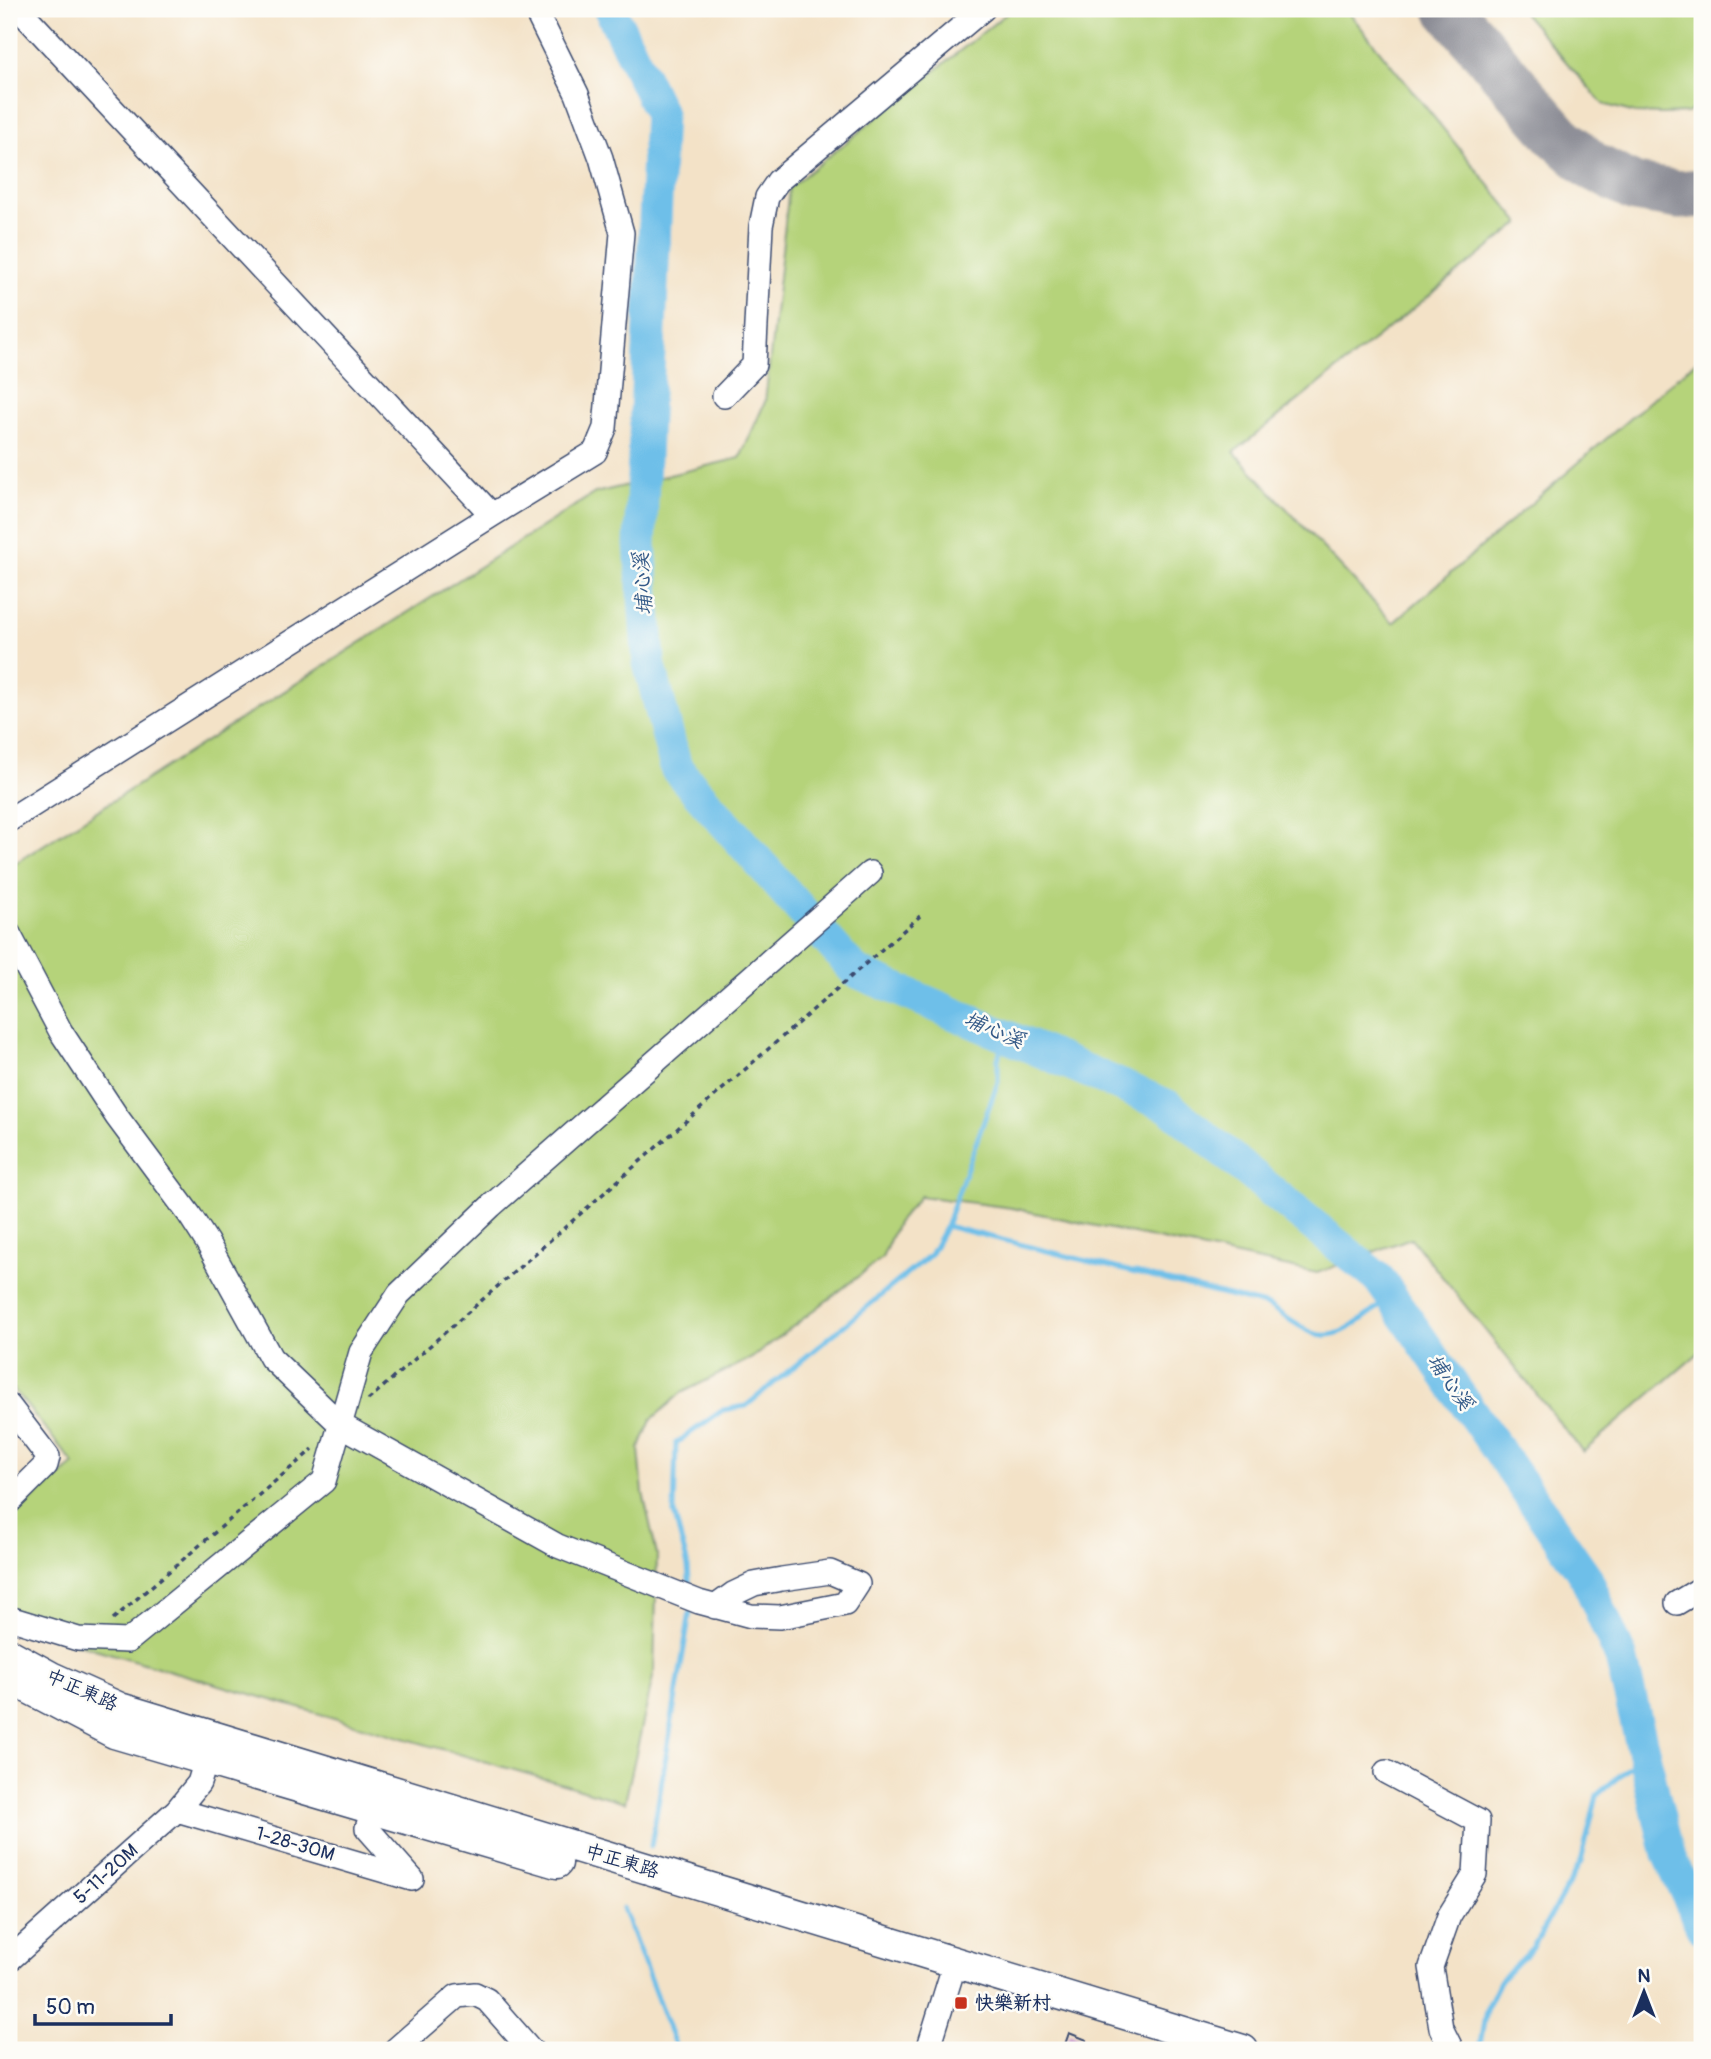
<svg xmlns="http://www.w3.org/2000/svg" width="1711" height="2059" font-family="Pangolin,'LXGW WenKai TC',sans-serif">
<rect width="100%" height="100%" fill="#fdfcf7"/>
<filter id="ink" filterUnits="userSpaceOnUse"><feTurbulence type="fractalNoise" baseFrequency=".0143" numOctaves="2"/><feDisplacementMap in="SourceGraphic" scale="14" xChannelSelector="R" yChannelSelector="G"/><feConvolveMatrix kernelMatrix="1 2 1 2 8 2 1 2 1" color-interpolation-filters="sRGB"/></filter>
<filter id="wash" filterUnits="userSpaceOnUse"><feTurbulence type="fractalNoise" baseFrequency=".00686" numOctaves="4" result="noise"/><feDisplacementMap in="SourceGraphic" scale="28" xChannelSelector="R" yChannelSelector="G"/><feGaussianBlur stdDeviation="1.57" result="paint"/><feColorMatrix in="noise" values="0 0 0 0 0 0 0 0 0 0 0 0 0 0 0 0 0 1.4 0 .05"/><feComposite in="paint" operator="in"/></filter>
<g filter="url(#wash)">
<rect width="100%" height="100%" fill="#f3e2c7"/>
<path fill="#b5d37a" stroke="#68816c" stroke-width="2" d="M1012 9H1346L1520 223 1234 452 1393 623 1702 356V1350L1583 1452 1411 1238 1317 1273 1012 1208 920 1196 897 1223 882 1258 752 1358 681 1393 651 1420 639 1449 643 1493 657 1555 654 1673 625 1802 36 1632 9 1614V1519L74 1464 9 1384V867L595 493 740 458 765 402 789 188Z
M1520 9H1702V101L1687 113 1663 114 1635 113 1603 104Z"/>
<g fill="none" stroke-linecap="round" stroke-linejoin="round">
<path stroke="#6ebfe9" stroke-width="5" d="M946 1226 1269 1306C1283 1315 1298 1327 1313 1333 1341 1344 1370 1312 1391 1297
M690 1592 688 1566 674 1513 676 1443 723 1410 746 1406 930 1255 946 1226 998 1082V1059L1005 1035
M651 1846 690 1612
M623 1908 677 2050
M1479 2050 1486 2010 1500 1981 1533 1947 1581 1862 1597 1795 1644 1755"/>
<path stroke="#6ebfe9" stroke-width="33" d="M610 9 660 113 640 544 649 663 676 768 855 971 1168 1106 1379 1279 1586 1577 1621 1658 1668 1854 1702 1927"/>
<path stroke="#878892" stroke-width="49" d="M1449 9 1558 136 1592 166 1635 188 1679 195 1702 193"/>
</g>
<g id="blocks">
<path fill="#c798cd" d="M1069 2033 1087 2040 1084 2050H1063Z"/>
</g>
</g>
<g filter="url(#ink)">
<use href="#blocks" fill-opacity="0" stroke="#3b4a6e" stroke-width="2"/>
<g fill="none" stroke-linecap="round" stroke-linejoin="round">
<g stroke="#3b4a6e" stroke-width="26">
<path id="minor" d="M19 9 492 515
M724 396 754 365 761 226 767 197 778 181 983 9
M9 820 492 515 595 452 605 428 622 233 601 158 577 94 535 9
M9 934 61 1032 117 1117 189 1214 207 1242 271 1358 341 1425 558 1546 699 1602 751 1616 780 1617 845 1604 858 1584 830 1572 782 1579 754 1584 733 1594 715 1607
M9 1406 48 1457 46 1465 9 1502
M1677 1603 1702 1588
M9 1618 78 1639 128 1641 324 1481 361 1352 399 1294 491 1206 870 873
M1386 1772 1478 1821 1475 1874 1449 1916 1431 1967 1441 2028 1452 2050
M378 1796 367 1828 412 1879
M177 1810 412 1879
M9 1960 177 1810 199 1783 206 1760
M395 2050 457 1996 475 1994 487 2000 531 2050
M928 2050 955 1963"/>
</g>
<g stroke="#3b4a6e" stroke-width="33">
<path id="major" d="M9 1654 51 1677 120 1708 1243 2050
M9 1678 114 1733 557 1863"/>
</g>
<path stroke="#3b4a6e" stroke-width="3.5" stroke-dasharray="5 5" stroke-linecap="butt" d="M368 1400 920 916
M113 1619 313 1449"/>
<use href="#minor" stroke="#fff" stroke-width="23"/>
<use href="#major" stroke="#fff" stroke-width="30"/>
</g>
</g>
<rect fill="#c8321e" stroke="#fdfcf7" stroke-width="2.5" x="954" y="1996" width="14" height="14" rx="3.5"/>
<g text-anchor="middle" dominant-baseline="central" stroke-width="5" stroke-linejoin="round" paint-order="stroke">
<g font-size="19" fill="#1b2f5e" stroke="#fdfcf7">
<text transform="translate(82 1690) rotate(24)">中正東路</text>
<text transform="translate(295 1844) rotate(16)">1-28-30M</text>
<text transform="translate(622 1861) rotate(17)">中正東路</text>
<text transform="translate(106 1874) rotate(-42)">5-11-20M</text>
</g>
<g font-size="19" font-weight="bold" fill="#1b2f5e" stroke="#fdfcf7" text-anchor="start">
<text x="975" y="2003">快樂新村</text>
</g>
<g font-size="21" font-style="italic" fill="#345a88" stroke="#fdfcf7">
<text transform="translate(643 584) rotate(-94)">埔心溪</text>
<text transform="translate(994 1030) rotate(23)">埔心溪</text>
<text transform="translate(1450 1382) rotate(55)">埔心溪</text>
</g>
</g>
<rect width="1711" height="2059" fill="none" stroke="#fdfcf7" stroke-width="35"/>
<g transform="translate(1644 1992)" stroke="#fdfcf7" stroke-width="5" paint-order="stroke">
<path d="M0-5L12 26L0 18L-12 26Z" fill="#1b2f5e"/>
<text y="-10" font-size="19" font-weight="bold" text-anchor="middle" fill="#1b2f5e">N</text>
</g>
<path d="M35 2014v10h136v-10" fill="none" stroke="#1b2f5e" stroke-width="3.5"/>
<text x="46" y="2014" font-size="21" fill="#1b2f5e" stroke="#fdfcf7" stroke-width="5" paint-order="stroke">50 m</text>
</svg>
